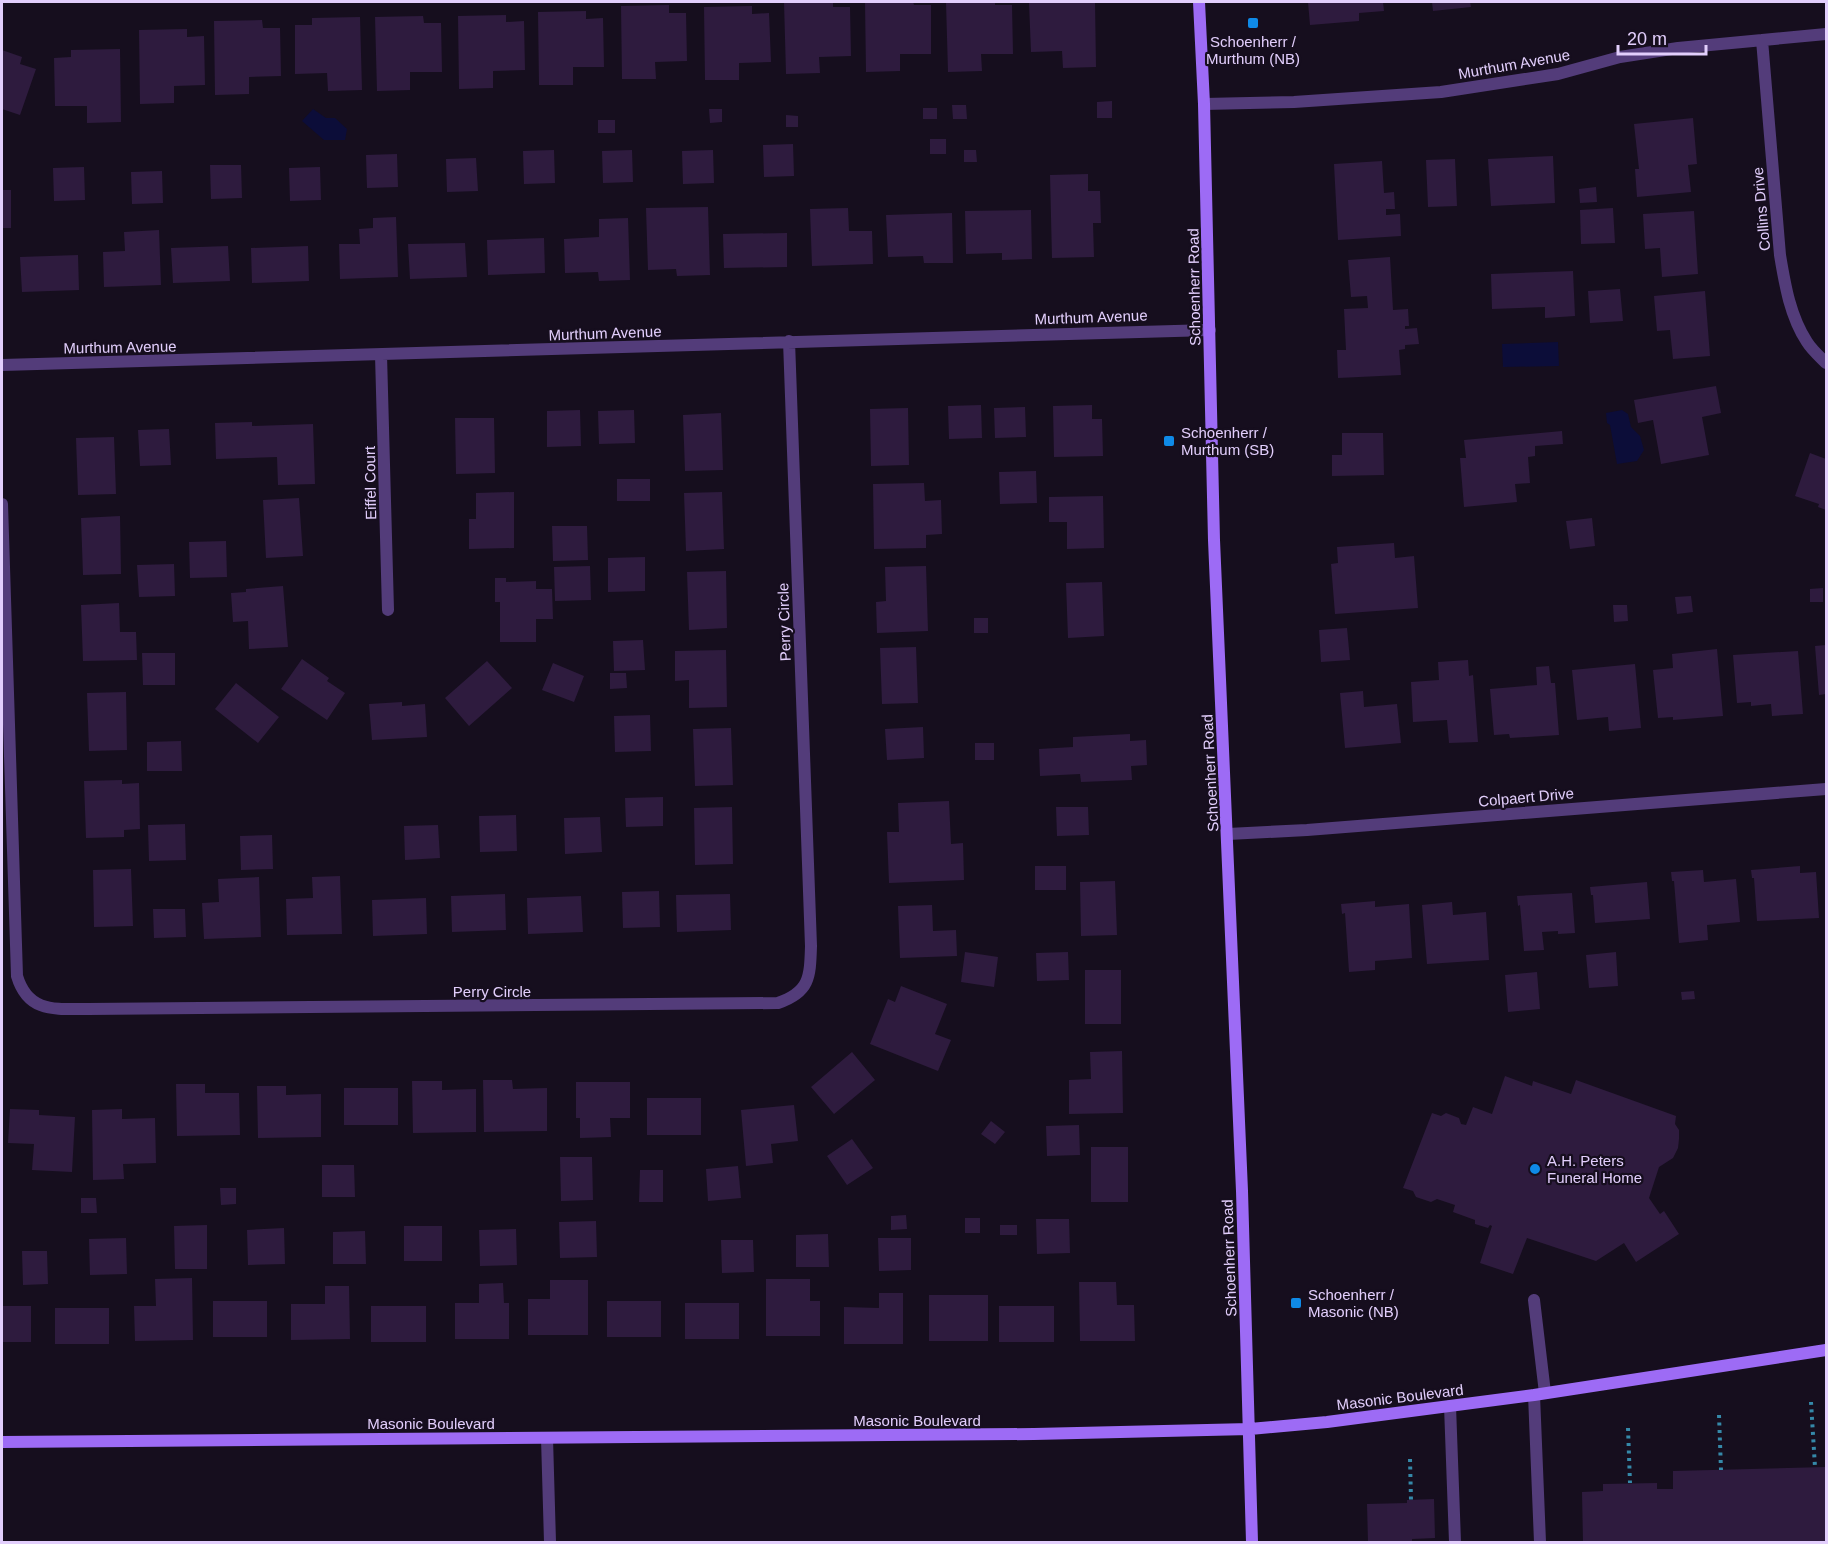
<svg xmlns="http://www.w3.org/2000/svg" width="1828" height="1544" font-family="Helvetica,sans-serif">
<rect width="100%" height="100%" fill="#160e1e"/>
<path fill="#0c0d39" d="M313 109 326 118H335L347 129 345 140H324L302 121Z
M1558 342 1559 366 1503 367 1502 344Z
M1622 410 1628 414 1631 427 1640 436 1644 450 1637 461 1617 464 1610 425 1607 423 1606 413Z"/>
<path fill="#2e1b3e" d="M784 2H833V7H850L851 56 819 57 820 73 786 74Z
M865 2H913L914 5H931V54H900V71L866 72Z
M946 2H995V5H1012L1013 54H981L982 71 948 72Z
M1047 2H1095L1096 67 1063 68 1062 51 1031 52 1029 3Z
M1308 2H1383L1384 11 1359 13V21L1310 25Z
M1432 2H1470L1471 7 1433 11Z
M669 5V13H686L687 61 655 62 656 79H622L621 6Z
M752 6V14L769 13 771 62 739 63V80H705L704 7Z
M586 11V19L603 18 604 67H573V85H539L538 12Z
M506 15V22L524 21 525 70 493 71V88L459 89 458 16Z
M423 16 424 23H441L442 72H410V90L377 91 375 17Z
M360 17 362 90 328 91 327 73 295 74V25H312V18Z
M262 20 263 28H280L281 76 249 77V94L215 95 214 21Z
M187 29V37L204 36 205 85 174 86V103L140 104 139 30Z
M120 49 121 122 87 123V106H55L54 58 71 57V50Z
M2 50 22 57 20 64 36 69 20 115 2 109Z
M1112 101V118H1097V102Z
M952 105H966L967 119H953Z
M923 108H937V119H923Z
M709 109H722V122L710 123Z
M786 115 798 116V127H786Z
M1693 118 1697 164 1688 165 1691 192 1637 197 1635 169H1639L1634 124Z
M598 120H615V133H598Z
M930 139H946V154H930Z
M793 144 794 176 764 177 763 145Z
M554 150 555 183 524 184 523 151Z
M632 150 633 182 603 183 602 151Z
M713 150 714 183 683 184 682 151Z
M964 150H976L977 162H964Z
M397 154 398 187 367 188 366 155Z
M1553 156 1555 203 1491 206 1488 159Z
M476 158 478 191 447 192 446 159Z
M1455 159 1457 206 1428 207 1426 160Z
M1382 161 1384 193 1394 192 1395 209H1386V215L1400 214 1401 236 1338 240 1334 164Z
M210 165H241L242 198 211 199Z
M84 167 85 200 54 201 53 168Z
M320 167 321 200 290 201 289 168Z
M162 171 163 203 132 204 131 172Z
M1088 174V191H1100L1101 223H1093L1094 257 1052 258 1050 175Z
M1596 187 1597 202 1580 203 1579 189Z
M2 190H11V228H2Z
M708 207 710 275 677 276 676 269 648 270 646 208Z
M848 208 849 231H872L873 264 812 266 810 209Z
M1613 208 1615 243 1581 244 1580 210Z
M1031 210 1032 259 1002 260V253L966 254 965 211Z
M1694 211 1698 274 1662 277 1660 248 1645 249 1643 214Z
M952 213 953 263H924L923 256 888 257 886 215Z
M396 217 398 277 340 279 339 244H360L359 229 373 228V218Z
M628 218 630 280 599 281 598 272 565 273 564 239 599 237V219Z
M159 230 161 285 104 287 103 252 125 251 124 232Z
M787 233V267L724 268 723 234Z
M544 238 545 273 488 275 487 240Z
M465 243 467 277 410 279 408 244Z
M228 246 230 281 173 283 171 248Z
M308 246 309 281 252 283 251 248Z
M78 255 79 290 22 292 20 257Z
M1390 257 1393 310 1408 309 1409 326H1405V329L1417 328 1419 344 1405 345V349L1399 350 1401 375 1338 378 1337 350H1346L1344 309 1368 308 1367 296 1351 297 1348 260Z
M1573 271 1575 316 1545 318V307L1492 309 1491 274Z
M1620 289 1623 321 1590 323 1588 291Z
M1705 291 1710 356 1673 359 1670 330 1657 331 1654 296Z
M1716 386 1721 413 1702 417 1709 455 1661 464 1653 420 1638 423 1634 400Z
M981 405 982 438 949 439 948 406Z
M1092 405V419H1102L1103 456 1054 457 1053 406Z
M1025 407 1026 437 995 438 994 408Z
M908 408 909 465 871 466 870 409Z
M580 410 581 446 547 447V411Z
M634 410 635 443 599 444 598 411Z
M721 413 723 470 685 471 683 415Z
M455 418H494L495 473 456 474Z
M252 422V426L313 424 315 484 278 485 277 457 216 459 215 423Z
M169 429 171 465 140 466 138 430Z
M1562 431 1563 444 1535 446V456L1528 457 1530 483 1515 484 1517 502 1464 507 1460 458H1466L1464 440Z
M1342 433H1383L1384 475 1332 476V455H1342Z
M114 437 116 494 78 495 76 438Z
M1810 453 1826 459V510L1818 507 1819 504 1795 496Z
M1036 471 1037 503 1000 504 999 472Z
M617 479H650V501H617Z
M924 483 925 501 941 500 942 534 926 535V548L874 549 873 484Z
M514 492V548L469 549V519H476V493Z
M722 492 724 549 686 551 684 493Z
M1103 496 1104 548 1067 549V522H1049V497Z
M299 498 303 556 266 558 263 500Z
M120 516 121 574 83 575 81 518Z
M1592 518 1595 546 1570 549 1566 521Z
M552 526H587L588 560 553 561Z
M226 541 227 577 190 578 189 542Z
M1394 543 1395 558 1414 556 1418 608 1335 614 1331 564 1338 563 1337 547Z
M645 557V591L608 592V558Z
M174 564 175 596 139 597 137 565Z
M590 566 591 600 555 601 554 567Z
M926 566 928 631 877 633 876 602 886 601 885 567Z
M726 571 727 628 689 630 687 572Z
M495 578H506V582L536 581V589H552L553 619H536V642H500V602H495Z
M1102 582 1104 636 1068 638 1066 583Z
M283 586 288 647 249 649 248 621 233 622 231 593 246 592V589Z
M1823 588V602H1810V589Z
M1691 596 1693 612 1677 614 1675 597Z
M119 603 120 632H136L137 660 83 661 81 605Z
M1613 605H1627L1628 621 1614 622Z
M974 618H988V633H974Z
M1347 628 1350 660 1321 662 1319 630Z
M643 640 645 670 614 671 613 641Z
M1826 645V694L1819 695 1815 646Z
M916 647 918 703 882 704 880 648Z
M1717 649 1723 716 1673 720V717L1658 718 1653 670 1673 668 1672 654Z
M726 650 727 707 689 708V680L675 681V651Z
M1798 651 1803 714 1772 716 1771 704 1751 706V702L1737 703 1733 655Z
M142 653H175V685H143Z
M302 659 329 678 327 681 345 693 327 720 281 689Z
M1468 660 1469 676 1473 675 1478 742 1449 743 1447 720 1413 722 1411 682 1439 680 1438 662Z
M487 661 512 688 469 726 445 698Z
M553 663 584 676 574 702 542 690Z
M1635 664 1641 728 1609 731 1608 717 1577 720 1572 670Z
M1549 666 1551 683H1555L1559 735 1510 738 1509 734 1494 735 1490 689 1537 685 1536 667Z
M610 673H626L627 688 610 689Z
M236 683 279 717 258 743 215 709Z
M1363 691 1364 707 1397 704 1401 743 1345 748 1340 693Z
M126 692 127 750 89 751 87 693Z
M402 702V706L425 704 427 737 372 740 369 704Z
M650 715 651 751 615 752 614 716Z
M923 727 924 758 887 760 885 729Z
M731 728 733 785 695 786 693 729Z
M1130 734V741L1146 740 1147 765 1131 766 1132 780 1081 782 1080 774 1040 776 1039 749 1073 747V737Z
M181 741 182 771H147V742Z
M975 743H994V760H975Z
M122 780V784L139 783 140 829 124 830V837L86 838 84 781Z
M663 797V826L626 827 625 798Z
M949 801 951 844 963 843 964 880 889 883 887 832H899L898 803Z
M732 807 733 864 695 865 694 808Z
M1056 807H1088L1089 835 1057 836Z
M516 815 517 851 480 852 479 816Z
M600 817 602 852 565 854 564 818Z
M185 824 186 860 149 861 148 825Z
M438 825 440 858 405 860 404 826Z
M272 835 273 869 241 870 240 836Z
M1035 866H1066V890H1035Z
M1800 866V873L1816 872 1819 918 1757 921 1754 878H1752L1751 870Z
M131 869 133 926 94 927 93 870Z
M1703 870 1704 882 1736 879 1740 922 1707 925 1708 940 1679 943 1674 881H1672L1671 872Z
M340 876 342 934 287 935 286 899 313 898 312 877Z
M259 877 261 937 204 939 202 903 219 902 218 879Z
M1115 881 1117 935 1081 936 1080 882Z
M1647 882 1650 919 1595 923 1593 895H1591L1590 887Z
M659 891 660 927 623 928 622 892Z
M1572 893 1575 933 1558 934V931L1542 932 1544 950 1524 951 1520 905 1518 906 1517 896Z
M505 894 506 930 452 932 451 896Z
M730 894 731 930 677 932 676 895Z
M581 896 583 932 528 934 527 898Z
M426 898 427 934 373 936 372 900Z
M1375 901V907L1409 904 1412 958 1375 961V970L1349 972 1345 913 1342 914 1341 904Z
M1452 902 1453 915 1486 912 1489 960 1427 964 1422 905Z
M932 905 933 931 956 930 957 956 900 958 898 906Z
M153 909H185L186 937 154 938Z
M965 952 998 957 994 987 961 982Z
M1068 952 1069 980 1037 981 1036 953Z
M1616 952 1618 986 1589 988 1586 955Z
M1085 970H1121V1024H1085Z
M1537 972 1540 1009 1508 1012 1505 975Z
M901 986 947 1004 935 1034 951 1040 938 1071 870 1044 888 999 895 1002Z
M1694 991 1695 999 1682 1000 1681 992Z
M1122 1051 1123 1113 1069 1114V1080L1091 1079 1090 1052Z
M852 1052 875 1080 834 1114 811 1087Z
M1505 1076 1532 1086 1533 1081 1571 1094 1576 1080 1676 1116 1675 1124 1679 1130V1139L1678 1148 1673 1158 1659 1167 1649 1198 1660 1214 1664 1211 1679 1234 1636 1262 1624 1243 1596 1261 1527 1238 1513 1274 1480 1263 1492 1226 1490 1225 1488 1228 1475 1224V1220L1453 1212 1455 1205 1437 1199 1431 1202 1416 1197 1413 1191 1403 1188 1432 1113 1441 1116 1446 1113 1459 1118 1461 1124 1466 1125 1473 1107 1492 1114Z
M483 1080H512L513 1089 547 1088V1131L484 1132Z
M412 1081H442V1090L476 1089V1132L413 1133Z
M576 1082H630V1118H610L611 1137 580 1138V1118H576Z
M176 1084H205V1093H239L240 1135 177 1136Z
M257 1086H286V1095L321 1094V1137L258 1138Z
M344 1088H398V1125H344Z
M647 1098H701V1135H647Z
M794 1105 798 1141 771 1144 773 1163 746 1166 741 1110Z
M10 1109 39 1110V1115L75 1117 72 1172 32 1170 34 1144 8 1143Z
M122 1109V1119L155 1118 156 1163 123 1164 124 1179 93 1180 92 1110Z
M991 1121 1005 1132 995 1144 981 1134Z
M1079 1125 1080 1155 1047 1156 1046 1126Z
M852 1139 873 1168 847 1185 827 1156Z
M1091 1147H1128V1202H1091Z
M560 1157H592L593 1200 561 1201Z
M322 1165H354L355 1197H322Z
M738 1166 741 1198 708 1201 706 1169Z
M640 1170H663V1202H639Z
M220 1188H236V1204L221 1205Z
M81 1198H96L97 1213H81Z
M906 1215 907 1229 891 1230V1216Z
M965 1218H980V1233H965Z
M1036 1219H1069L1070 1253 1037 1254Z
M596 1221 597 1257 560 1258 559 1222Z
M207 1225V1269H175L174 1226Z
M1000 1225H1017V1235H1000Z
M404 1226H442V1261H404Z
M284 1228 285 1264 248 1265 247 1230Z
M516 1229 517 1265 480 1266 479 1230Z
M365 1231 366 1264H333V1232Z
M828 1234 829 1267H796V1235Z
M126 1238 127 1274 90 1275 89 1239Z
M878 1238H911V1270L879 1271Z
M721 1240H753L754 1272 722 1273Z
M22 1251H47L48 1284 23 1285Z
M192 1278 193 1340 135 1341 134 1306H156L155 1279Z
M766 1279H810V1301H820V1336H766Z
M550 1280H588V1335H528V1299H550Z
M1079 1282H1116L1117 1305H1134L1135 1341H1080Z
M503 1283 504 1303H509V1339H455V1303H479V1284Z
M325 1286H349L350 1339 291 1340V1304H325Z
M879 1293H903V1344H844V1307L879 1308Z
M929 1295H988V1341H929Z
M213 1301H267V1337H213Z
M607 1301H661V1337H607Z
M685 1303H739V1339H685Z
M2 1306H31V1342H2Z
M371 1306H426V1342H371Z
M999 1306H1054V1342H999Z
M55 1308H109V1344H55Z
M1826 1467V1542H1583L1582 1492 1603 1491V1484L1657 1483V1489H1673V1471Z
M1434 1499 1435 1538 1412 1539V1542H1368L1367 1504 1407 1503V1500Z"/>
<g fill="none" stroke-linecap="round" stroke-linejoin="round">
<path stroke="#3589a9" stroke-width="4" stroke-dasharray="3 4.5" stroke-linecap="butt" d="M1811 1402 1815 1467
M1719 1415 1721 1470
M1628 1428 1630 1483
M1410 1459 1411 1500"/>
<path stroke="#533c7a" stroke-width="12" d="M1534 1300 1545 1393
M1534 1395 1540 1542
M1450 1406 1455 1542"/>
<path stroke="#533c7a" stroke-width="12" d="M1762 40 1780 255C1785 285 1790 316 1807 342 1812 350 1820 357 1826 363
M1204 104 1294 102 1441 92 1558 74 1620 57 1678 48 1826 34
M381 355 388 610
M2 365 1210 330
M2 504 17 976C28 1013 55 1009 88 1009L778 1003C810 992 810 977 811 946L789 341
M1228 834 1307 830 1826 789
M547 1438 550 1542"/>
<path stroke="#9d6bf5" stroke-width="12" d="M1199 2 1204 104 1214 540 1242 1191 1252 1542
M2 1442 1034 1434 1250 1429 1327 1422 1534 1395 1826 1350"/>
</g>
<g fill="#0f8ae7" stroke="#160e1e" stroke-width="2">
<rect x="1247" y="17" width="12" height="12" rx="3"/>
<rect x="1163" y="435" width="12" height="12" rx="3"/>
<circle cx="1535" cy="1169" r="6"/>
<rect x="1290" y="1297" width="12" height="12" rx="3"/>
</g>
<g text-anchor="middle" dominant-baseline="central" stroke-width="4.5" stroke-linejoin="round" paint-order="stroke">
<g font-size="15" fill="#e2cefc" stroke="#160e1e" text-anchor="start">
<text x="1253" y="41" text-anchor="middle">Schoenherr /<tspan x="1253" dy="17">Murthum (NB)</tspan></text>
<text x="1181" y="432">Schoenherr /<tspan x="1181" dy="17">Murthum (SB)</tspan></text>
<text x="1547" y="1160">A.H. Peters<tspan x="1547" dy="17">Funeral Home</tspan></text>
<text x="1308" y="1294">Schoenherr /<tspan x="1308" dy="17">Masonic (NB)</tspan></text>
</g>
<g font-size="15" fill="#e2cefc" stroke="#160e1e">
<text transform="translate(1514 64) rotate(-10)">Murthum Avenue</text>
<text transform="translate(1761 209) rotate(-95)">Collins Drive</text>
<text transform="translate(1194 287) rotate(-91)">Schoenherr Road</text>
<text transform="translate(1091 317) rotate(-2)">Murthum Avenue</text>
<text transform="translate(605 333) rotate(-2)">Murthum Avenue</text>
<text transform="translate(120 347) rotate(-1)">Murthum Avenue</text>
<text transform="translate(370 483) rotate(-91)">Eiffel Court</text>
<text transform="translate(784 622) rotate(-92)">Perry Circle</text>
<text transform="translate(1210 773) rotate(-93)">Schoenherr Road</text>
<text transform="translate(1526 797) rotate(-5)">Colpaert Drive</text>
<text x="492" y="991">Perry Circle</text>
<text transform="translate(1229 1258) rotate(-92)">Schoenherr Road</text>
<text transform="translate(1400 1397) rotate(-7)">Masonic Boulevard</text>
<text x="917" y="1420">Masonic Boulevard</text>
<text x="431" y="1423">Masonic Boulevard</text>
</g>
</g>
<rect width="1828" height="1544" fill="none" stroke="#e2cefc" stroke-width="6"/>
<path d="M1618 45v9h88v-9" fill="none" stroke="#e2cefc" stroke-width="3"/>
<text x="1627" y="45" font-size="18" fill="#e2cefc" stroke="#160e1e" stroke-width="4.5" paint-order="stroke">20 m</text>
</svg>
